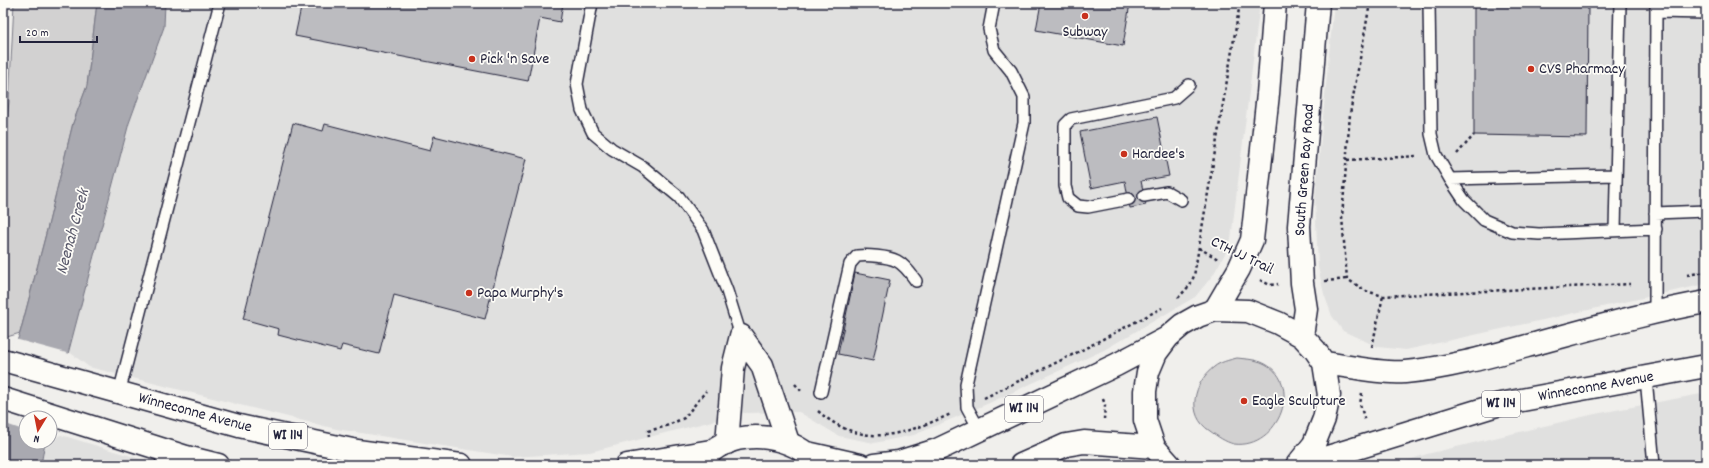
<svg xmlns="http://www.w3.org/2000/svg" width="1709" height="468" font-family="Dekko,sans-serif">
<rect width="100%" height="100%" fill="#f0efec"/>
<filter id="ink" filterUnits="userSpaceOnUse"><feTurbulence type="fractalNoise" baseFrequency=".025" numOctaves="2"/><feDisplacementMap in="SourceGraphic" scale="8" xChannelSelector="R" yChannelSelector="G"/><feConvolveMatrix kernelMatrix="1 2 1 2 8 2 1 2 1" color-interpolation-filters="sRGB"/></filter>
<g filter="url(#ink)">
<path fill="#e0e0df" d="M165 3H1260L1231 239 1226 252 1213 275 1195 297 1104 350 987 404 914 435 874 443 839 436 799 412 744 413 590 452 513 457 336 429 89 367 68 351 129 123 164 27Z
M1334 3H1706V284L1406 350 1378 347 1343 331 1332 316 1324 294 1318 267 1315 199Z
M1706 393V465H1393L1427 454 1595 414Z
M61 435 160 465H41L45 442H50V439Z"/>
<path fill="#d2d1d1" stroke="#7a7a86" d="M14 3H97L87 86 73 123 48 226 20 333 7 337 3 335V148L9 102Z
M1237 358C1245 359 1253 359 1261 362 1306 380 1279 450 1234 444 1225 442 1217 436 1210 431 1185 415 1194 382 1214 367 1220 362 1229 360 1237 358Z"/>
<path fill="#a9a9b0" stroke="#737381" d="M97 3H165L164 27 129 123 50 422V418H26V442H45L41 465H3V378L20 333 48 226 73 123 87 86Z"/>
<path fill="#f0efec" d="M15 339 70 354 52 423 50 418H26V431L3 423V372Z"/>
<path fill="#bcbcc0" stroke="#22223b" d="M302 3H563L560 22 540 18 528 81 295 36Z
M1041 3H1130L1123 46 1036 30Z
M1474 3H1588L1587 137 1474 135Z
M1157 117 1169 176 1141 181 1146 205 1130 208 1125 181 1091 188 1080 132Z
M293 123 323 131 325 124 430 151 434 136 526 159 485 319 394 295 379 354 342 345 340 351 278 335 279 329 243 319Z
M855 273 890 280 873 361 838 354Z"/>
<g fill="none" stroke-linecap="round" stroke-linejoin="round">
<g stroke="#22223b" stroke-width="14">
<path id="service" d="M592 3 577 84 582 110 593 133 612 149 643 167 679 197 703 230 727 291 741 336
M1429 3 1431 134 1436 155 1450 179 1464 200 1484 220 1512 232 1539 234 1656 229
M1656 12 1706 13
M1450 179 1616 175
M1144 196 1167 192 1181 200
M1129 199 1088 207 1078 206 1068 198 1065 186V125L1071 119 1174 98 1189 85
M1655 213 1706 211
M1615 230 1620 3
M1655 311 1656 3
M1646 378 1654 465
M821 392 850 264 857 256C867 255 887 256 897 261 905 265 911 274 916 281
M119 393 220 3
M979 429 967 407 966 384 1024 123V97L1011 71 994 50 989 29 994 3
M162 465V449"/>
</g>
<g stroke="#22223b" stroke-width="25">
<path id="minor" d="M741 336 762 365 788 442
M727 443 733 368 741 336"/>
</g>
<g stroke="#22223b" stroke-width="25">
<path id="secondary" d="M1215 310 1239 269 1252 240 1268 94 1275 3
M1302 336 1306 309 1302 283 1299 226 1318 3"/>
</g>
<g stroke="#22223b" stroke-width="25">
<path id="primary" d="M3 360 239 426 357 451 461 465
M1324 363C1347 366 1382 374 1405 372 1450 368 1494 355 1538 343 1594 328 1649 312 1706 302
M3 399 186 457 218 465
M807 453 860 465
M627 465 711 451
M700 465C703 461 707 454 712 451 742 427 795 435 818 465
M874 465 899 462 937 450 1116 365 1167 338
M1021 465 1066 445 1084 442 1154 447
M1170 465 1154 447 1145 420V391L1148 372 1156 353 1168 337 1182 325 1198 316 1215 310 1248 311 1278 323 1302 336 1315 350 1324 363 1329 395 1324 419 1314 444 1297 465
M1302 465 1500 404 1706 366"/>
</g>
<path stroke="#22223b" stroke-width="2.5" stroke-dasharray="3 3" stroke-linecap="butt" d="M1370 3 1350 114 1342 217 1347 279 1366 291 1383 296 1630 284
M1457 154 1474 135
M1347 160 1418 156
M1199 248 1218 259
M1687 275 1706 272
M1260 280 1270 285 1278 284
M1325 281 1347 279
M1178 298 1190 285 1194 276 1240 3
M1372 347 1383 296
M795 384 802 392
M1362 393 1360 404 1365 421
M984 398 1080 351 1162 308
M1103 399 1105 405 1104 419
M818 411C863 450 903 435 951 414
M649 437 648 431 664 427 684 418 706 391"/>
<use href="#service" stroke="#fdfcf7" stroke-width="11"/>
<use href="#minor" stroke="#fdfcf7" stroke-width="22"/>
<use href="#secondary" stroke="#fdfcf7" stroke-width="22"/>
<use href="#primary" stroke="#fdfcf7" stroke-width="22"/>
</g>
</g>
<g fill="#c8321e" stroke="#fdfcf7" stroke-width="1.5">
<circle cx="1085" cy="16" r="4"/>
<circle cx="472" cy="59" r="4"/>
<circle cx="1531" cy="69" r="4"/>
<circle cx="1124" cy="154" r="4"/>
<circle cx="469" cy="293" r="4"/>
<circle cx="1244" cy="401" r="4"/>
</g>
<g text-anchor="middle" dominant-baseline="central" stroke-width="3.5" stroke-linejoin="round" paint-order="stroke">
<g fill="#fdfcf7" stroke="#646373" stroke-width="1">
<rect x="1482" y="391" width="38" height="26" rx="3"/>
<rect x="1005" y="396" width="38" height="26" rx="3"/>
<rect x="269" y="423" width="38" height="26" rx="3"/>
</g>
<g font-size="15" font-weight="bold" fill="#22223b">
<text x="1501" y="404">WI 114</text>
<text x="1024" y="409">WI 114</text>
<text x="288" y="436">WI 114</text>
</g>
<g font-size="16" fill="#22223b" stroke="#fdfcf7" text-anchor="start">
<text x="1085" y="32" text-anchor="middle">Subway</text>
<text x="480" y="59">Pick 'n Save</text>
<text x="1539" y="69">CVS Pharmacy</text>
<text x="1132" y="154">Hardee's</text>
<text x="477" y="293">Papa Murphy's</text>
<text x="1252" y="401">Eagle Sculpture</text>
</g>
<g font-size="16" fill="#22223b" stroke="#fdfcf7">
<text transform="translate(1305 170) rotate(-86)">South Green Bay Road</text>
<text transform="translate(1242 256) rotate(26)">CTH JJ Trail</text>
<text transform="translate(1596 387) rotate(-10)">Winneconne Avenue</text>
<text transform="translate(195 413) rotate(15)">Winneconne Avenue</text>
</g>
<g font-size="17" font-style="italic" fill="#58586a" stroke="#fdfcf7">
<text transform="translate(74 232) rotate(-75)">Neenah Creek</text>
</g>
</g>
<rect width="1709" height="468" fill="none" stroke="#fdfcf7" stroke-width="16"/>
<rect x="8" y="8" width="1693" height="452" fill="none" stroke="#22223b" stroke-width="1.5" filter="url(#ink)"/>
<g transform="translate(38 430) rotate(190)"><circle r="19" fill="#fdfcf7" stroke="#a5a5ac"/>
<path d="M0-3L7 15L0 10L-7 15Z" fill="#c8321e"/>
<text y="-6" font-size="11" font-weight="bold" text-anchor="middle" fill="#22223b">N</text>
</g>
<path d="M20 36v6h77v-6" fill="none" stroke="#22223b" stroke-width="2"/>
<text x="26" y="36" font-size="12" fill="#22223b" stroke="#fdfcf7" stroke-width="3" paint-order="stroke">20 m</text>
</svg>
